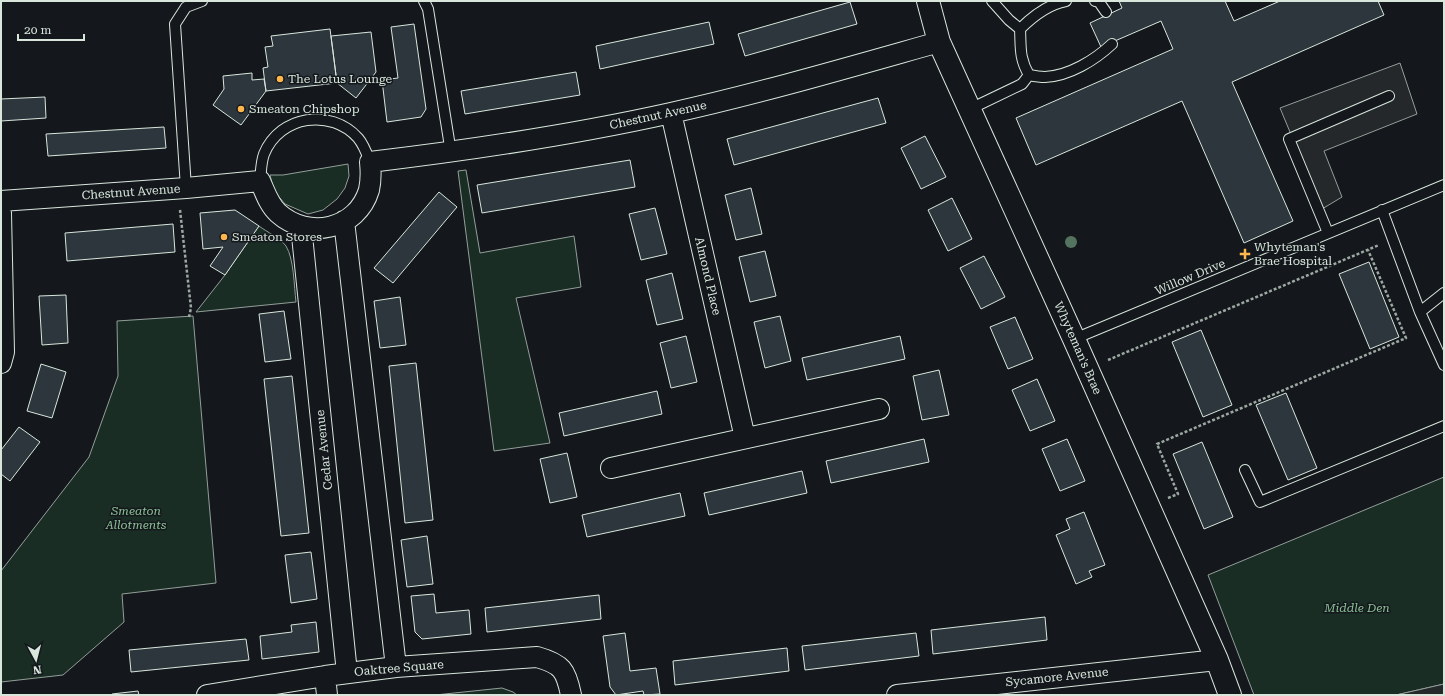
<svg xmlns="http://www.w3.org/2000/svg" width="1445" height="696" font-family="'Roboto Serif',serif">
<rect width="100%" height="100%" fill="#14181c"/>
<path fill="#1a2d24" stroke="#939e99" d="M348 164 349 176 345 188 337 199 323 210 308 214 285 204 274 191 270 175H283Z
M466 170 480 253 574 236 581 287 516 298 550 443 494 451 458 171Z
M259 226C267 232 280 238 286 246 294 259 294 286 296 302L196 312 225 275Z
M193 316 216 583 122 594 124 622 63 675 1 682V571L89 457 118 376 117 321Z
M1444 477V684L1396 695H1254L1208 575Z
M502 688 513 692 517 695H435Z"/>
<path fill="#24282b" stroke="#939e99" d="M1400 63 1417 114 1324 151 1342 197 1322 209 1280 108Z
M1444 684V695H1396Z"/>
<path fill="#2c363c" stroke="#d8e6dc" d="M1119 1H1225L1234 21 1280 1H1378L1384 15 1232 82 1293 221 1244 243 1182 101 1036 165 1016 118 1173 49 1161 21 1101 47 1090 23 1122 8Z
M850 2 857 24 745 56 738 34Z
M709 22 714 44 600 69 596 46Z
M414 24 426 109 421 117 387 122 382 80 398 78 391 27Z
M330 29 337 83 266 91 263 68 268 67 265 47 273 46 271 36Z
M371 32 376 72 356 98 337 83 331 36Z
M576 72 580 95 465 114 461 91Z
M252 73V80L264 79 266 91 241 125 213 105 224 89 223 76Z
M45 97 46 118 1 121V99Z
M878 98 886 123 734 165 727 139Z
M164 127 166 148 48 156 46 134Z
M925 136 946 177 921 189 901 148Z
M630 160 635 187 482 213 477 185Z
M751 188 762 234 736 240 725 195Z
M439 192 457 207 393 283 374 268Z
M952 198 972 239 948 251 928 210Z
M655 208 667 254 641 260 629 214Z
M235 210 259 226 225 275 210 266 223 247 203 249 200 213Z
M173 224 175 252 67 261 65 233Z
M765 251 776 296 750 302 739 257Z
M984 256 1005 297 981 309 960 268Z
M1369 262 1399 337 1370 349 1339 274Z
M672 273 683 319 657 325 646 280Z
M66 295 68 343 42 345 39 296Z
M400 297 406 345 380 348 374 301Z
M284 311 291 359 265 362 259 314Z
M780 316 791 361 765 368 754 322Z
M1015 317 1033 359 1008 369 990 327Z
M1201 330 1232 405 1203 417 1172 342Z
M686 336 697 382 671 388 660 343Z
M900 336 905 359 807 380 802 358Z
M416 363 433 520 405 523 389 366Z
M41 364 66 372 52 418 27 411Z
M939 370 949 415 922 420 913 376Z
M292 376 309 533 281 536 264 379Z
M1037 379 1055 421 1030 431 1012 390Z
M657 391 662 414 564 436 559 413Z
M1286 393 1317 468 1288 480 1256 405Z
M19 427 40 442 10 481 1 474V450Z
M924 439 929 462 831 483 826 461Z
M1067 439 1085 481 1060 491 1042 449Z
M1202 442 1233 517 1204 529 1173 454Z
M567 453 577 497 550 503 540 459Z
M802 471 807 493 709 515 704 493Z
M680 493 685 516 587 537 582 515Z
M1084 512 1105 565 1089 571 1092 577 1076 584 1056 535 1070 529 1066 519Z
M427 536 433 584 407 587 401 540Z
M311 552 317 599 291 603 285 555Z
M434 594 436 613 469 610 471 634 422 639 415 632 411 596Z
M599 595 601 619 487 632 485 608Z
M1045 617 1047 640 933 654 931 630Z
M316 622 319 652 262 659 260 636 292 632 291 625Z
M625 633 630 671 656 668 660 694 644 695 643 691 616 695 610 687 603 636Z
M916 633 919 656 805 670 802 646Z
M246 639 249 660 131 672 129 650Z
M787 648 789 671 675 685 673 661Z
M138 691 139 695H112V694Z"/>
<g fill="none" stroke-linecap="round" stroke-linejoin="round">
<g stroke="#d8e6dc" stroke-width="12">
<path id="lane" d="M424 1 428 9 451 153
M992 1 1009 20 1020 29
M1066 1C1049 4 1032 17 1020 29 1021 47 1019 58 1029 75 1034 76 1040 77 1045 77 1069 76 1095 60 1112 44
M1095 1 1099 2 1106 12
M970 109 1022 84 1029 75
M260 181C261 172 261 162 264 154 280 115 331 108 358 138 364 145 367 154 370 162
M186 188 175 24 186 7 202 1
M1382 210 1420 312 1444 293
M1328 233 1289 139 1389 96
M1420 312 1444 365
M1074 339 1444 185
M1245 470 1260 502 1444 426"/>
</g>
<g stroke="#d8e6dc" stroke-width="22">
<path id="street" d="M671 113 745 438
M1 201 186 188 260 181C265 192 269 205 278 213 308 240 357 230 369 190 371 181 371 172 370 162 471 150 572 135 671 113 761 93 850 67 939 42
M1 213 4 352 1 363
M344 221 396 667
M301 226 347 673
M611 468 879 409
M325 676 327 695
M207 695 325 676 396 667 537 657C562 664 566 670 571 695
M897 695 1217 660"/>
</g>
<g stroke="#d8e6dc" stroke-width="24">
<path id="secondary" d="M928 1 939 42 1074 339 1217 660 1230 695"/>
</g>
<path stroke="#9da8a2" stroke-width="2.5" stroke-dasharray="3 2" stroke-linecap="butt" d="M180 210 191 308 189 317
M1108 360 1379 245
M1168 498 1178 494 1157 444 1406 338 1368 250"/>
<use href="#lane" stroke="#14181c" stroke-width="10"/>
<use href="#street" stroke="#14181c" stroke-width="20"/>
<use href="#secondary" stroke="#14181c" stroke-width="22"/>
</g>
<circle fill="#55745f" cx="1071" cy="242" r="6"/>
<g fill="#ffb74d" stroke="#14181c" stroke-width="1.5">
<circle cx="280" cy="79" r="4"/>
<circle cx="241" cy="109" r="4"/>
<circle cx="224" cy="237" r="4"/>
<path d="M1243 248h4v4h4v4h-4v4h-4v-4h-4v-4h4z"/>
</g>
<g text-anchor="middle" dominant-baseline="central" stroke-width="3" stroke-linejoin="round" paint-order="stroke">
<g font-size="12" fill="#d8e6dc" stroke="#14181c" text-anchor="start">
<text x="288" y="79">The Lotus Lounge</text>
<text x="249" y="109">Smeaton Chipshop</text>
<text x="232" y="237">Smeaton Stores</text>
<text x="1254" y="247">Whyteman's<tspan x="1254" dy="14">Brae Hospital</tspan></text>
</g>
<g font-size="12" fill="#d8e6dc" stroke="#14181c">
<text transform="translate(658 115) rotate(-12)">Chestnut Avenue</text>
<text transform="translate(131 192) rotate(-4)">Chestnut Avenue</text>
<text transform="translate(708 276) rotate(77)">Almond Place</text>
<text transform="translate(1190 277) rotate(-23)">Willow Drive</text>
<text transform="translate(1078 348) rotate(66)">Whyteman's Brae</text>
<text transform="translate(324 450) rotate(-96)">Cedar Avenue</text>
<text transform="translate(399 668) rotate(-5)">Oaktree Square</text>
<text transform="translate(1057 677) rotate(-6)">Sycamore Avenue</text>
</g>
<g font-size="12" font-style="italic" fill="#8ac095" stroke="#14181c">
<text x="136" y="511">Smeaton<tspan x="136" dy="14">Allotments</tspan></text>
<text x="1357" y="608">Middle Den</text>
</g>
</g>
<rect width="1445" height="696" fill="none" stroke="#d8e6dc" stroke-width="4"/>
<g transform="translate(36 660) rotate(173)" stroke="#14181c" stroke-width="3" paint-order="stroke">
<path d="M0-3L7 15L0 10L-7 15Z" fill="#d8e6dc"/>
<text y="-6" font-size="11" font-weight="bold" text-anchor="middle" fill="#d8e6dc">N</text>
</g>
<path d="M18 34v6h66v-6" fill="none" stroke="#d8e6dc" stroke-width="2"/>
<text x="24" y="34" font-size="12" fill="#d8e6dc" stroke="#14181c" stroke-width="3" paint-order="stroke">20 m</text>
</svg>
